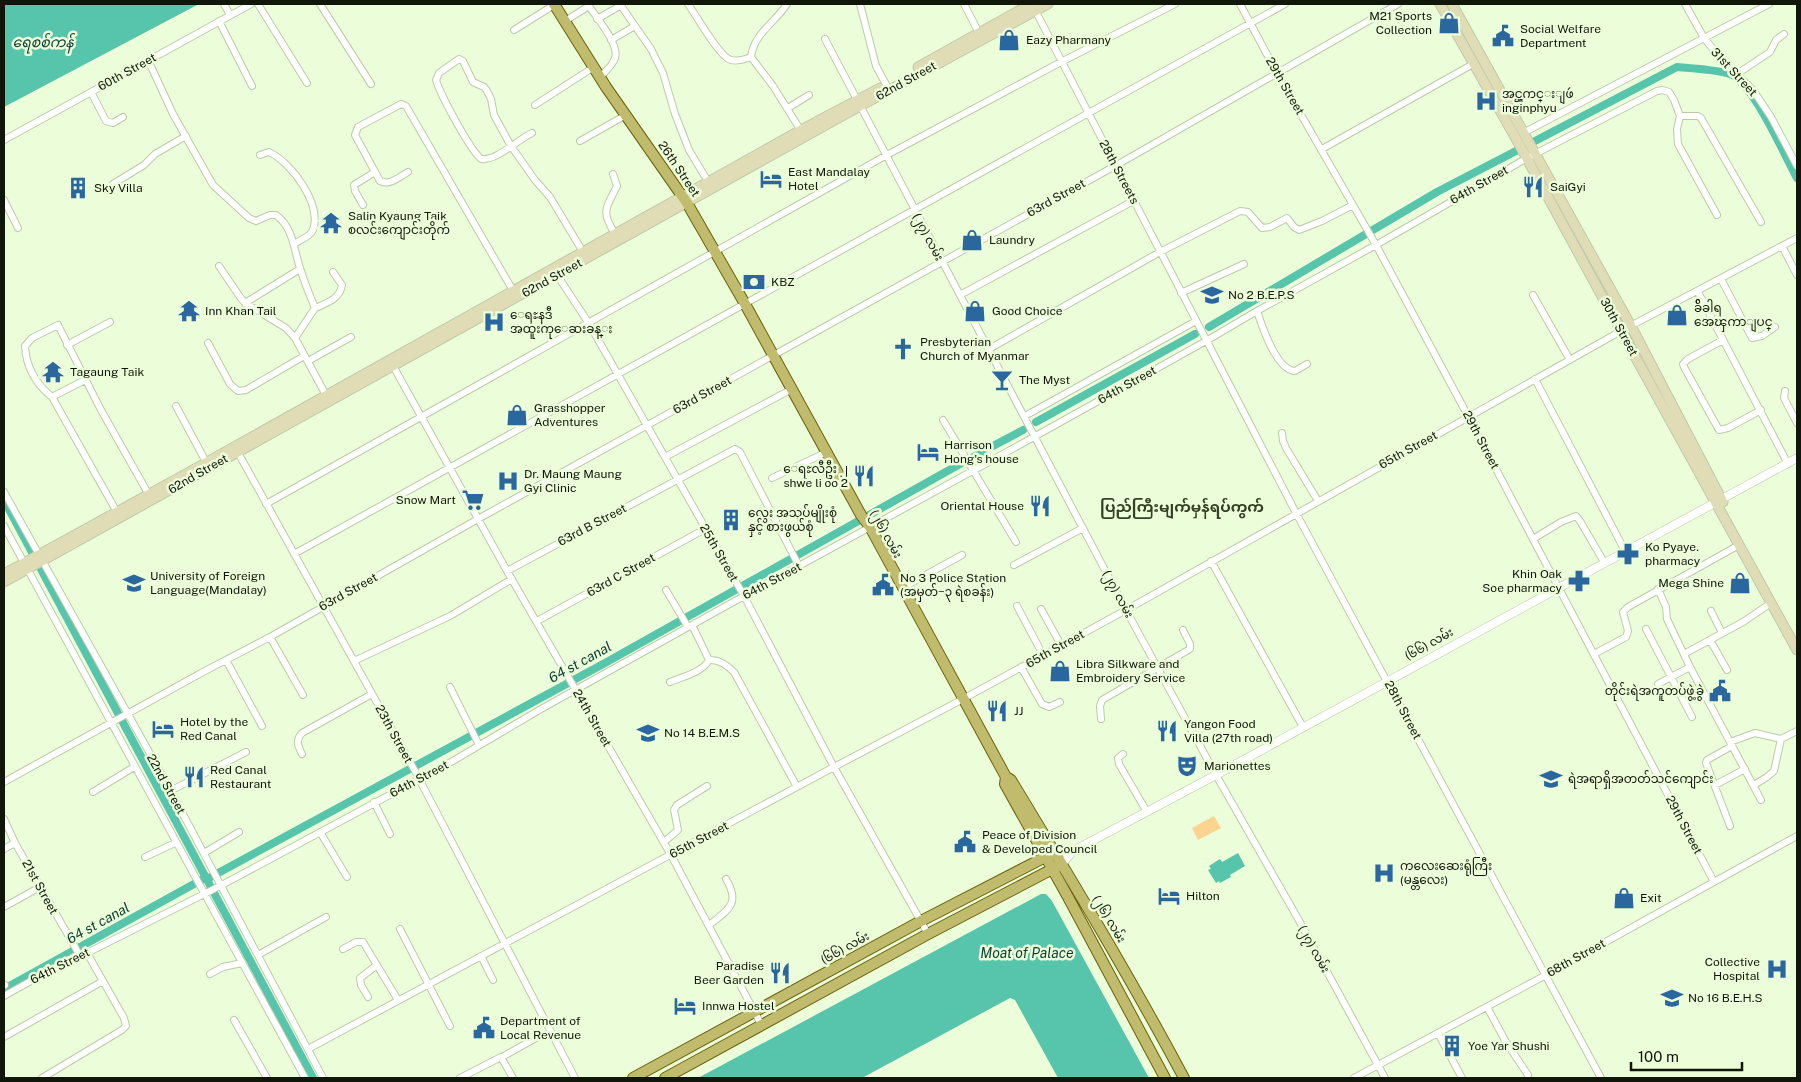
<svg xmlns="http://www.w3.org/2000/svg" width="1801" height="1082" font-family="'Public Sans','Noto Sans Myanmar',sans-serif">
<rect width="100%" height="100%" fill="#ecfdd9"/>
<path fill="#fcd48f" d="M1214 816 1221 828 1198 840 1192 828Z"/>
<path fill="#57c5ac" d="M4 4H199L4 107Z
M1238 853 1245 866 1230 875 1231 877 1220 883 1219 881 1216 883 1208 870 1211 869 1209 866 1220 859 1222 862Z
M1041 894H1046L1052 901 1149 1078H1058L1015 1000 1010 998 862 1078H698Z"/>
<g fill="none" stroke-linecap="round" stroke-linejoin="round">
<path stroke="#57c5ac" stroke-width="8" d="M1209 327 1437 192 1677 67C1689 68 1726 70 1734 76 1757 92 1783 152 1797 178
M1036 422 1195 334
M993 446 1023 430
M973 457 983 452
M4 500 313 1078
M209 878 605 663 960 464
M4 989 203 879"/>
<g stroke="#bbcba9" stroke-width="8">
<path id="minor" d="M224 4 230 15
M258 4 307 83
M320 4 371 84
M688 4C696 15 720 58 731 60 738 62 745 59 751 57
M787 4C775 23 754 33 751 57L773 86 803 134
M860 4 876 66 889 90
M964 4 980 35
M1240 4 1277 73 1376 245 1468 416 1714 882
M1685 4 1704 38 1718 55 1753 90 1771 117 1797 166
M1034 8 1296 513 1601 1078
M597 19 618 7H622L635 26
M219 21 252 86
M565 21 589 6C596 17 620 45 615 58 613 65 605 72 600 77
M514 30 554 5
M825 39 1126 610 1216 775 1301 924 1385 1078
M611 40 635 26 651 49 663 73 675 114 689 150 710 185
M148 60 173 114 213 185 249 218 256 221 270 215H276C294 228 294 252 301 271 305 284 310 296 315 308L295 338
M1737 74 1770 52 1776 40 1784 34
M91 92 106 121 113 123 123 117
M535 105 594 67
M788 108 809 95
M1680 116H1698L1701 118 1761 222
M532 133C517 140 497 161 481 159 469 148 441 96 436 80L439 73 459 59 463 61 473 82 484 87 487 91 491 99 494 115 511 146 535 180 550 197 583 252
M1523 133 1769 4
M4 140 251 4
M580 141 626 115
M1322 149 1473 64
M260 155 269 152C292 163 322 204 313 230 310 237 300 240 294 244
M408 172C399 177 390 186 380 181L355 135 358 127 401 104 406 106 515 294
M613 174 617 186C606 208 600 212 616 235
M113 184 144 165 155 154 186 136
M4 200 18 228
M363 205 355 191 354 185 375 172
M1782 246 1797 275
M219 266 240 297 245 303 286 328 295 338 327 397
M555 272 588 322 744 596 834 767 928 934
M1721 279 1752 338 1762 336 1775 327
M1698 292 1788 464
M1181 293 1244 264
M960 295 1135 200
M1533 295 1570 360
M245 303 300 269
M315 308C327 303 340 299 342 285L333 272
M1257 311C1262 326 1276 370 1295 371L1307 364
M1723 340 1688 359 1683 364 1684 367 1719 430 1728 428 1761 410
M208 343 230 384 238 391 246 390 304 356
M67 345 110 322
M989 349 1160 252 1240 211 1248 212 1262 228 1270 227 1287 218 1294 227 1299 230 1322 221 1353 205
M308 361 351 337
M392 364 507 571 671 855 762 1026
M1535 379 1625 551
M1785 391 1784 398 1797 423
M52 397 85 380
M176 406 206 462
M1025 416 1196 321
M943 420 1016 542
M1282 433 1283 441 1286 448 1318 501
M236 449 415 771 575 1078
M665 457 792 389
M772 478 827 452
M4 492 167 784 323 1078
M266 504 885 156 1061 62 1175 4
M118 514 52 397C36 384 26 367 25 346L32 338 58 325 101 410 149 495
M4 526 305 1078
M1533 539 1561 522 1576 516 1580 521 1604 562
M294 554 1285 4
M1211 561 1303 727
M1014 565 1083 528
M507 571 735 449 740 452 799 566
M902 588 962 555
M1658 589 1666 607 1667 619 1690 667 1761 800
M666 590 688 627
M1017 606 1043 655
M1041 609 1061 645
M1711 611 1722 633
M537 621 705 529
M692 625 709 660C719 659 727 665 734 672L797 787
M1646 629 1692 717
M270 637 303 695
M1710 640 1727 670
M1594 654 1626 637 1628 631 1623 612 1628 607 1739 545
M1684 654 1743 622 1771 603
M226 660 262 726
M354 661 450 616 512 579
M1021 667 1042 704 1049 707 1060 702
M670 682C682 677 703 672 709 660
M1658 684 1690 667
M450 687 479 745
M1101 719 1100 706 1102 700 1190 649V644L1183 630
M1730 742 1755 733 1781 739 1797 731
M302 754C298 746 295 740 302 733L372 694
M1123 754 1118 758 1119 764 1147 812
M4 782 201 673 270 637 478 519 1115 166 1398 4
M1715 785 1745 769
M1754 785 1767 777 1774 771 1781 739
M170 791 246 752
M93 792 134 767
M374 802 390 834
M4 819 15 843 79 954
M1730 826 1706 763 1707 760 1732 746
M320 832 347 877
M664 842 678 830 674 810 677 805 707 786
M4 849 15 843
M204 853 239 832
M145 857 175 843
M4 907 40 887
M709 925C728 910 741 904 726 879
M400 929 450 1026
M343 949 356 942H363L398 1000
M258 955 326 917
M481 956 493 980
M210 974 223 967 242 963
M4 985H5
M4 996 79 954 87 953 220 886 451 762 541 709 744 596 987 463 1206 341 1257 311 1376 245 1527 158 1657 91 1662 90 1669 92 1674 100 1680 116 1677 129 1678 144 1717 215
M368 997 361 985 360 978 377 965
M1487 1007 1506 1042 1528 1075
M234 1020 267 1078
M1438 1033 1462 1078
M4 1037 103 981
M308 1049 834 767 963 699 1126 610 1621 331 1797 238
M502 1057 536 1038
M42 1078 122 1030 126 1026 124 1018 87 953
M460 1078 501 1057 513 1078
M1354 1078 1546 975 1797 836"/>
</g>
<g stroke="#bbcba9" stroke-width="9">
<path id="tertiary" d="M1055 852 1073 851
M1062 864 1073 851 1216 775 1797 458"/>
</g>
<g stroke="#bbcba9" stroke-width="11">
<path id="secondary" d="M1440 4 1519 144 1621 331 1797 650
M1452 4 1631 326 1723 502
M918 67 1031 4
M4 574 175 480 801 130 880 88
M4 582 860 106 1048 4"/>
</g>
<g stroke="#68630b" stroke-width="12">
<path id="primary" d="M554 4 606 87 687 203 745 304 861 515 870 527 1006 777 1011 780C1071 879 1130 977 1184 1078
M1006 777 1005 784 1068 897 1165 1078
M633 1078 921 921 1055 852
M665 1078 928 934 1062 864"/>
</g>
<use href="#minor" stroke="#fff" stroke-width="6"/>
<use href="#tertiary" stroke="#fff" stroke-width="8"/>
<use href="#secondary" stroke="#e0ddb6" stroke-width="9"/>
<use href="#primary" stroke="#c1bb6d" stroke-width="10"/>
</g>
<defs>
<g id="shop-bare" transform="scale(1.725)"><path d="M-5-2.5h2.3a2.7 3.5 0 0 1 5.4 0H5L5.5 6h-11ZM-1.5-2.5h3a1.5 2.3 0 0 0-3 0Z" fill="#29679e" stroke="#ecfdd9" stroke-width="2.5" paint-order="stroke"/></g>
<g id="civic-bare" transform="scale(1.725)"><path d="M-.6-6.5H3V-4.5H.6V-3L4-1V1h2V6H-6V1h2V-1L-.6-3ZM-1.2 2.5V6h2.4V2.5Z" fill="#29679e" stroke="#ecfdd9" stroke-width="2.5" paint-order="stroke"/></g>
<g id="hospital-bare" transform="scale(1.725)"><path d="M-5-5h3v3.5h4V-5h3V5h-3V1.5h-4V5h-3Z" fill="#29679e" stroke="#ecfdd9" stroke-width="2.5" paint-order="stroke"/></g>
<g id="hotel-bare" transform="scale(1.725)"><path d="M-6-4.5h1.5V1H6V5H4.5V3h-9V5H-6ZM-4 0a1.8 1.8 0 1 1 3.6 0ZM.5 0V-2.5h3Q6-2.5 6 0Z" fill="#29679e" stroke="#ecfdd9" stroke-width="2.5" paint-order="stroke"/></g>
<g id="restaurant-bare" transform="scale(1.725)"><path d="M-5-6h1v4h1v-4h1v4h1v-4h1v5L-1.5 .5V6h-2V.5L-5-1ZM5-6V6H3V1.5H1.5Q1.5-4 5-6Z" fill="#29679e" stroke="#ecfdd9" stroke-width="2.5" paint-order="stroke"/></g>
<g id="building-bare" transform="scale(1.725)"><path d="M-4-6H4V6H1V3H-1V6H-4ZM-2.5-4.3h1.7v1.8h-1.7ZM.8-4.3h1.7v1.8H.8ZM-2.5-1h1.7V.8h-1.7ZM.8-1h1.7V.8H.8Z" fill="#29679e" stroke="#ecfdd9" stroke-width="2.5" paint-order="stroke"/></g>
<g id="temple-bare" transform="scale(1.725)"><path d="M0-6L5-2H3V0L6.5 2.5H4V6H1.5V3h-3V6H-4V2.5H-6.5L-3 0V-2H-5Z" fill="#29679e" stroke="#ecfdd9" stroke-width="2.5" paint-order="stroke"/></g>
<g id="bank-bare" transform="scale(1.725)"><path d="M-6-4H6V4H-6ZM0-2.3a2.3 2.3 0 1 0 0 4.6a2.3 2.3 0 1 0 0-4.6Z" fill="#29679e" stroke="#ecfdd9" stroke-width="2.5" paint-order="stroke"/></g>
<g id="school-bare" transform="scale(1.725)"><path d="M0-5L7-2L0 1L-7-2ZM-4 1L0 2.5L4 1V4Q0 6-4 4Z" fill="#29679e" stroke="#ecfdd9" stroke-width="2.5" paint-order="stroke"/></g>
<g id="church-bare" transform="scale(1.725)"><path d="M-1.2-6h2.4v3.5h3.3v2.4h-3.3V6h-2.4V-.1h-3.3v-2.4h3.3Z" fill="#29679e" stroke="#ecfdd9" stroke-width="2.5" paint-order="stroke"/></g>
<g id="bar-bare" transform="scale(1.725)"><path d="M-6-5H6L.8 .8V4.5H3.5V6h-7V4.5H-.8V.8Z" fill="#29679e" stroke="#ecfdd9" stroke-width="2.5" paint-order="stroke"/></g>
<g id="supermarket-bare" transform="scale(1.725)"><path d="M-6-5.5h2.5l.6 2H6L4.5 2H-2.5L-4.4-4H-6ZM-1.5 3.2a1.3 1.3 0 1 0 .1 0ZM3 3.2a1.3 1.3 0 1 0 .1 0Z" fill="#29679e" stroke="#ecfdd9" stroke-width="2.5" paint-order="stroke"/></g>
<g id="pharmacy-bare" transform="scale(1.725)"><path d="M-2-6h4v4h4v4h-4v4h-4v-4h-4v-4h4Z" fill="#29679e" stroke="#ecfdd9" stroke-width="2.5" paint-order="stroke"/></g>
<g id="university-bare" transform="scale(1.725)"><path d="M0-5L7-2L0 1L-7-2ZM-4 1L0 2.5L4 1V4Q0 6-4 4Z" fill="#29679e" stroke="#ecfdd9" stroke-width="2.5" paint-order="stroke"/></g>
<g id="theatre-bare" transform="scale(1.725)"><path d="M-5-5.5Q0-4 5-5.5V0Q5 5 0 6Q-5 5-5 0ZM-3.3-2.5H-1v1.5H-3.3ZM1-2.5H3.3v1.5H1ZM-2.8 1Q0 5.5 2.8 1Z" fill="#29679e" stroke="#ecfdd9" stroke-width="2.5" paint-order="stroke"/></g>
</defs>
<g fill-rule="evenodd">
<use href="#shop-bare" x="1449" y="23"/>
<use href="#civic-bare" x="1503" y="36"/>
<use href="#shop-bare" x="1009" y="40"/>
<use href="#hospital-bare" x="1486" y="101"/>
<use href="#hotel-bare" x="771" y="179"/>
<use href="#restaurant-bare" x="1533" y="187"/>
<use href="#building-bare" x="78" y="188"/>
<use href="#temple-bare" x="331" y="223"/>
<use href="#shop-bare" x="972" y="240"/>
<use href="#bank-bare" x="754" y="282"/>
<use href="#school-bare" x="1212" y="295"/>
<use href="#temple-bare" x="189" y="311"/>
<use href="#shop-bare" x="975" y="311"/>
<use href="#shop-bare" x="1677" y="315"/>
<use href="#hospital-bare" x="494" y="322"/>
<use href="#church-bare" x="903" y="349"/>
<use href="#temple-bare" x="53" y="372"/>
<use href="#bar-bare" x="1002" y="380"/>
<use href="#shop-bare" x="517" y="415"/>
<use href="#hotel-bare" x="928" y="452"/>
<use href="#restaurant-bare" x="864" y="476"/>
<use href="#hospital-bare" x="508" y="481"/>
<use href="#supermarket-bare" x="473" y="500"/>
<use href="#restaurant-bare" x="1040" y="506"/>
<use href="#building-bare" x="731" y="520"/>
<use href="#pharmacy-bare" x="1628" y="554"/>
<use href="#pharmacy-bare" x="1579" y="581"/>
<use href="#university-bare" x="134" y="583"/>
<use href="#shop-bare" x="1740" y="583"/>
<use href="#civic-bare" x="883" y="585"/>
<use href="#shop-bare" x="1060" y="671"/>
<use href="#civic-bare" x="1720" y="691"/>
<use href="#restaurant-bare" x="997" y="711"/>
<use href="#hotel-bare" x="163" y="729"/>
<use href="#restaurant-bare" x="1167" y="731"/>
<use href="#school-bare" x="648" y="733"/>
<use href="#theatre-bare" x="1187" y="766"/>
<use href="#restaurant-bare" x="194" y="777"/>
<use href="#university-bare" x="1551" y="779"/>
<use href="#civic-bare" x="965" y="842"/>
<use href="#hospital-bare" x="1384" y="873"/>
<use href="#hotel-bare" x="1169" y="896"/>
<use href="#shop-bare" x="1624" y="898"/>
<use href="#hospital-bare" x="1777" y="969"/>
<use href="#restaurant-bare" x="780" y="973"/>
<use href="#school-bare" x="1672" y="998"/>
<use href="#hotel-bare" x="685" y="1006"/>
<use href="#civic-bare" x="484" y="1028"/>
<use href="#building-bare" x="1452" y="1046"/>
</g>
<g text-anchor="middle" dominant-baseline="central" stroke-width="5" stroke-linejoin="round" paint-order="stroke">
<g font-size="12" fill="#101609" stroke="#ecfdd9" text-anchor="start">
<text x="1432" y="16" text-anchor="end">M21 Sports<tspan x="1432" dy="14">Collection</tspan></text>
<text x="1520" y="29">Social Welfare<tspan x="1520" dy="14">Department</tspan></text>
<text x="1026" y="40">Eazy Pharmany</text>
<text x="1502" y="94">အင္ၾကင္းျဖဴ<tspan x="1502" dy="14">inginphyu</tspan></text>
<text x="788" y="172">East Mandalay<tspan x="788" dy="14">Hotel</tspan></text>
<text x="1550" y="187">SaiGyi</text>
<text x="94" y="188">Sky Villa</text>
<text x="348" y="216">Salin Kyaung Taik<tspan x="348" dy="14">စလင်းကျောင်းတိုက်</tspan></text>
<text x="989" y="240">Laundry</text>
<text x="771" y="282">KBZ</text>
<text x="1228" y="295">No 2 B.E.P.S</text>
<text x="1694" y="308">ခ်ိခါရ<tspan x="1694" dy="14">အေၾကာျပင္</tspan></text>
<text x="205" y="311">Inn Khan Tail</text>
<text x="992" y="311">Good Choice</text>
<text x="510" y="315">ေရႊနဒီ<tspan x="510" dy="14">အထူးကုေဆးခန္း</tspan></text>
<text x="920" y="342">Presbyterian<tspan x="920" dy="14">Church of Myanmar</tspan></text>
<text x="70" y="372">Tagaung Taik</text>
<text x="1019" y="380">The Myst</text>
<text x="534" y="408">Grasshopper<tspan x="534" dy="14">Adventures</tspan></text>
<text x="944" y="445">Harrison<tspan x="944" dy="14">Hong's house</tspan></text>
<text x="848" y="469" text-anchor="end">ေရႊလီဦး ၂<tspan x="848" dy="14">shwe li oo 2</tspan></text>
<text x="524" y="474">Dr. Maung Maung<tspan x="524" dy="14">Gyi Clinic</tspan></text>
<text x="456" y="500" text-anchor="end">Snow Mart</text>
<text x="1024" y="506" text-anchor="end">Oriental House</text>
<text x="748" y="513">လွေး အသုပ်မျိုးစုံ<tspan x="748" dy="14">နှင့် စားဖွယ်စုံ</tspan></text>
<text x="1645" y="547">Ko Pyaye.<tspan x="1645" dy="14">pharmacy</tspan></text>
<text x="1562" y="574" text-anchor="end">Khin Oak<tspan x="1562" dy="14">Soe pharmacy</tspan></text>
<text x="150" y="576">University of Foreign<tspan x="150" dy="14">Language(Mandalay)</tspan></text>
<text x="900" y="578">No 3 Police Station<tspan x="900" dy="14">(အမှတ်−၃ ရဲစခန်း)</tspan></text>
<text x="1724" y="583" text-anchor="end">Mega Shine</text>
<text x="1076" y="664">Libra Silkware and<tspan x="1076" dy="14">Embroidery Service</tspan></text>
<text x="1704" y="691" text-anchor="end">တိုင်းရဲအကူတပ်ဖွဲ့ခွဲ</text>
<text x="1014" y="711">JJ</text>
<text x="180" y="722">Hotel by the<tspan x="180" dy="14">Red Canal</tspan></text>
<text x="1184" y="724">Yangon Food<tspan x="1184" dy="14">Villa (27th road)</tspan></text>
<text x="664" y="733">No 14 B.E.M.S</text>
<text x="1204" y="766">Marionettes</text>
<text x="210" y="770">Red Canal<tspan x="210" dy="14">Restaurant</tspan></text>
<text x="1568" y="779">ရဲအရာရှိအတတ်သင်ကျောင်း</text>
<text x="982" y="835">Peace of Division<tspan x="982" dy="14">&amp; Developed Council</tspan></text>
<text x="1400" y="866">ကလေးဆေးရုံကြီး<tspan x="1400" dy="14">(မန္တလေး)</tspan></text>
<text x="1186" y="896">Hilton</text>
<text x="1640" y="898">Exit</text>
<text x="1760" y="962" text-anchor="end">Collective<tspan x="1760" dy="14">Hospital</tspan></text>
<text x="764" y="966" text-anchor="end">Paradise<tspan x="764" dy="14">Beer Garden</tspan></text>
<text x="1688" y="998">No 16 B.E.H.S</text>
<text x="702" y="1006">Innwa Hostel</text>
<text x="500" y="1021">Department of<tspan x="500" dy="14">Local Revenue</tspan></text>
<text x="1468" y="1046">Yoe Yar Shushi</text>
</g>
<g font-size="12" fill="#101609" stroke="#ecfdd9">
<text transform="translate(127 72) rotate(-29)">60th Street</text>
<text transform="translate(1734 72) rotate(47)">31st Street</text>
<text transform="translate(906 81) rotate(-29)">62nd Street</text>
<text transform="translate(1285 86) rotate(60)">29th Street</text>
<text transform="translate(679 169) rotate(56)">26th Street</text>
<text transform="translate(1119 172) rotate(62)">28th Streets</text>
<text transform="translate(1479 185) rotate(-30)">64th Street</text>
<text transform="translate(1056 198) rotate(-29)">63rd Street</text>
<text transform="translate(928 237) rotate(62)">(၂၇) လမ်း</text>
<text transform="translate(552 278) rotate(-29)">62nd Street</text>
<text transform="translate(1619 327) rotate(61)">30th Street</text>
<text transform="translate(1127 385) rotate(-29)">64th Street</text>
<text transform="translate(702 395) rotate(-29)">63rd Street</text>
<text transform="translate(1481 440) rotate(62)">29th Street</text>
<text transform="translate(1408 450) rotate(-29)">65th Street</text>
<text transform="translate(198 474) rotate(-30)">62nd Street</text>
<text transform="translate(592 525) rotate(-28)">63rd B Street</text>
<text transform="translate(886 534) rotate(61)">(၂၆) လမ်း</text>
<text transform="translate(719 553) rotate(60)">25th Street</text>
<text transform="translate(621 575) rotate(-29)">63rd C Street</text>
<text transform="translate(772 581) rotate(-28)">64th Street</text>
<text transform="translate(348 592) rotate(-29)">63rd Street</text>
<text transform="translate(1118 594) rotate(62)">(၂၇) လမ်း</text>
<text transform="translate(1429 644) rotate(-29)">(၆၆) လမ်း</text>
<text transform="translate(1055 649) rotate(-29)">65th Street</text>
<text transform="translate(1403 710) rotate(62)">28th Street</text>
<text transform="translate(592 718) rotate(60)">24th Street</text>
<text transform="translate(394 734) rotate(61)">23th Street</text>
<text transform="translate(419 779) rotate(-28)">64th Street</text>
<text transform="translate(166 784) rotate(61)">22nd Street</text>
<text transform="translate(1684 825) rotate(62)">29th Street</text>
<text transform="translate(699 840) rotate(-28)">65th Street</text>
<text transform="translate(40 887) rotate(61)">21st Street</text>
<text transform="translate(1109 919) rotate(59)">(၂၆) လမ်း</text>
<text transform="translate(845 948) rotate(-29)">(၆၆) လမ်း</text>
<text transform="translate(1314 949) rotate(61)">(၂၇) လမ်း</text>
<text transform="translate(1576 958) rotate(-29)">68th Street</text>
<text transform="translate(60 966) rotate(-27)">64th Street</text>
</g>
<g font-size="14" font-style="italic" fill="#0a3d33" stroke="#ecfdd9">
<text x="43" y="42">ရေစစ်ကန်</text>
<text transform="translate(580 662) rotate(-29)">64 st canal</text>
<text transform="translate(98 923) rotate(-29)">64 st canal</text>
<text x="1027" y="953">Moat of Palace</text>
</g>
<g font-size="15" font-weight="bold" fill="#344124" stroke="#ecfdd9">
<text x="1182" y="506">ပြည်ကြီးမျက်မှန်ရပ်ကွက်</text>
</g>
</g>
<rect width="1801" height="1082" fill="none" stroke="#101609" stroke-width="10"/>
<path d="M1631 1062v8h111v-8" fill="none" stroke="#101609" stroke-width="2.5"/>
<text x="1638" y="1062" font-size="15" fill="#101609" stroke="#ecfdd9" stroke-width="4" paint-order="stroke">100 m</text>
</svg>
